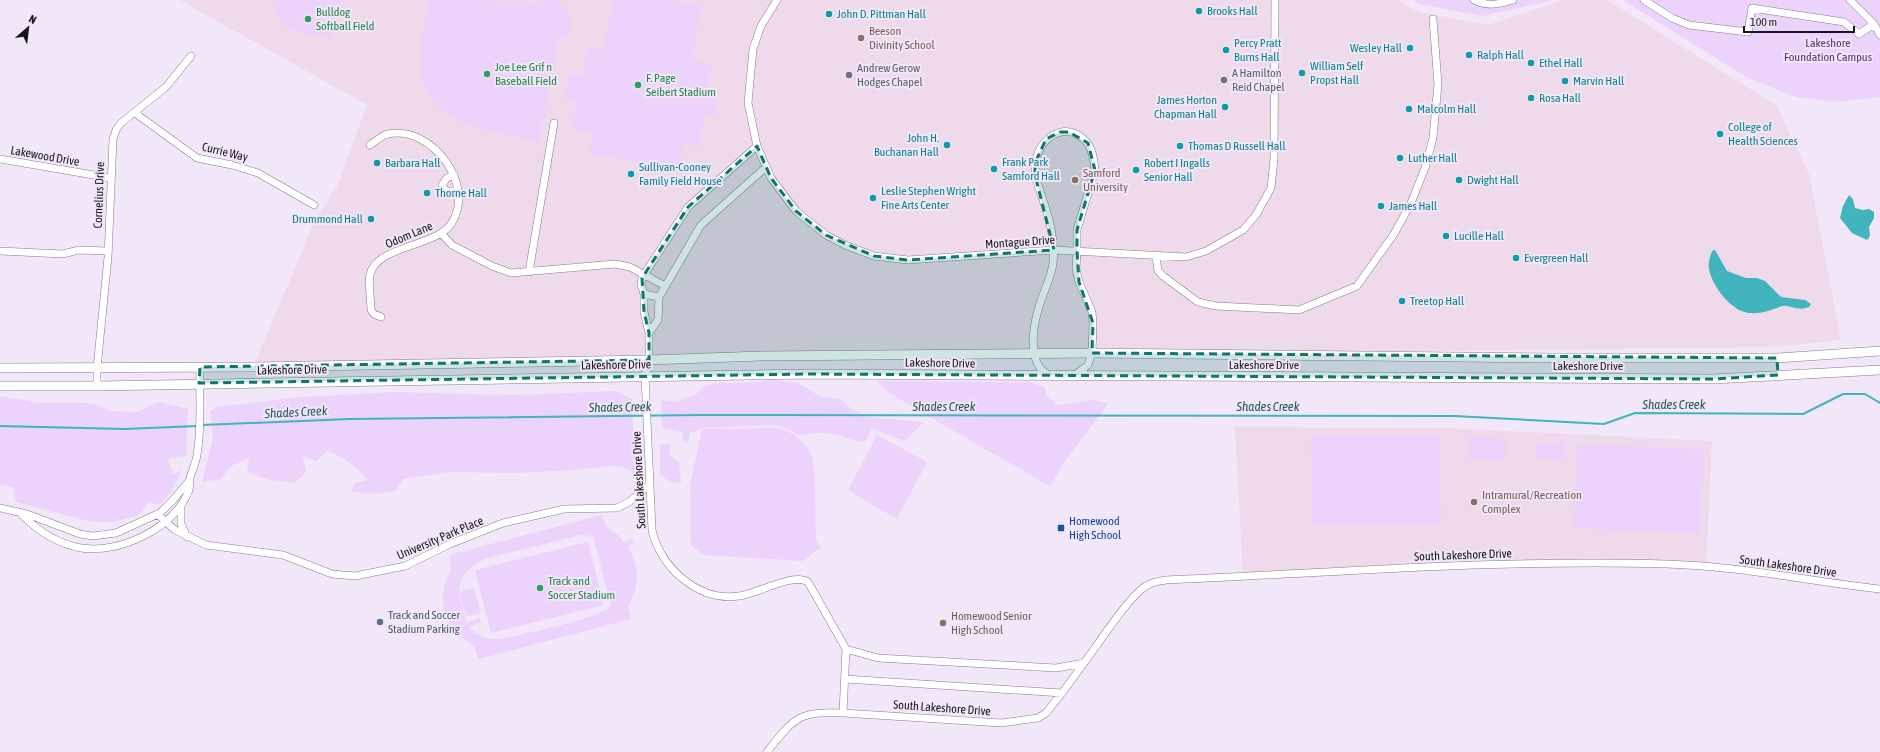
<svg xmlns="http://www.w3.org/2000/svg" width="1880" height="752" font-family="'Asap Condensed',sans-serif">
<rect width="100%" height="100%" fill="#f1e7f8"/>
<path fill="#eedaea" d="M180 0H1400V2L1419 12 1488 25 1564 0H1607L1776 105 1809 174 1841 340 1769 347 649 360 253 367 317 216 337 187 367 105Z
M1235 427 1447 428 1712 441 1706 567 1587 563 1243 577Z"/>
<path fill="#ebd3fb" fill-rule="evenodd" d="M273 0H343L336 15 331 39C306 34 275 33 273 0Z
M427 0 542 2 543 0H558L572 18 567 38 558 37 539 141C495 132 427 126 421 70 419 48 425 22 427 0Z
M612 0H667L700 4 693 61 712 64 708 93 718 95 715 116H705L700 146 683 144 679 169 589 154 593 132 573 129 577 101 565 99 569 74 582 76 587 48 604 50Z
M1414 0H1553L1483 16 1418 4Z
M1623 0H1880V97L1835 102 1796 97 1748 78Z
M778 380 800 384 821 397 841 399C865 427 891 415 923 423L905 441 871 428 865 442C852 441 841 435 828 433 819 432 808 435 798 435L790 430 777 425 703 428 690 433 688 444 683 440V432L662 428 661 400 680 402 683 398 695 395 704 387 715 383H741Z
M878 381 1027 382 1045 387V394L1057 405 1093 400 1108 404 1063 464 1050 486 907 404C897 396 884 392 878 381Z
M616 391 632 399 635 473 623 467 611 466 576 470 514 473 451 472 403 479 395 491 371 494 351 491 355 483 367 480C357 467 344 457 328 451L316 461 302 456 306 470 304 475 293 483 269 480 247 472 249 458 231 466 221 479 202 482 213 438 210 411 217 407 299 397 395 392 514 395Z
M0 396 41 403H83L94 404 110 411 136 412 159 402 188 409 186 456 168 459 173 474 182 470 171 492 160 505 149 502 137 516 112 522H92L16 502 13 487 0 485Z
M778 428C791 431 805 441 811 454 817 469 815 521 816 540L821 547 803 561 703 555 691 545 690 486 702 429Z
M877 435 927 462 897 519 848 490Z
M1311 436H1440L1441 524H1312Z
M1470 437 1506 439 1505 461 1468 458Z
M1536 442H1565V459H1536Z
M660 444H670V456L679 462 681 483 671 482 660 475Z
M1578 444 1704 450 1700 534 1574 528Z
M602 515 606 527 618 535 624 542 632 539 634 543 627 546C640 564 640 589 627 607H628L631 619 478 659 475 647C455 634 438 614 444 588 448 570 454 576 449 555ZM581 535 593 536 611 606C598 619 523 634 501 639 489 639 477 638 470 627L481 622 480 618 467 623C457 593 452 576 484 559Z
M588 542 604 605 491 633 475 570Z
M474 588 481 613 466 616 459 592Z"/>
<path fill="#41b4bd" d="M1849 195 1853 199 1855 208 1863 210 1869 209 1874 212V218L1869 227 1870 236 1867 240 1852 233 1840 218 1843 206Z
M1715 250 1727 271 1746 278H1757L1765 281 1781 297 1805 300 1811 304 1809 307C1796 312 1791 304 1782 306 1771 310 1762 314 1749 313 1731 311 1712 286 1709 269 1708 263 1710 257 1712 251Z"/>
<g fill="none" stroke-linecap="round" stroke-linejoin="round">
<path stroke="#41b4bd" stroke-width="2" d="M202 425 349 419 701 415 1455 416 1604 424 1635 413 1803 414 1843 394H1865L1880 403
M0 426 124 429 198 426"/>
<g stroke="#857c8b" stroke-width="8">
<path id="minor" d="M777 0 761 26 753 49 748 103 757 146 771 178 796 211 826 235 845 245 874 256 908 260 1054 250 1186 257 1206 251 1243 230 1256 215 1271 188 1274 159 1275 0
M1474 0C1487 7 1500 4 1513 0
M1644 0 1672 18 1689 25 1748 32 1752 8 1844 22 1859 34 1874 24
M1850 0 1874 24 1880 35
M135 113 197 158 232 165 258 173 314 205
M370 145C376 141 382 135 388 134 432 125 477 186 451 224 435 247 378 245 370 274 368 283 371 300 371 310L374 314 381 317
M757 146 688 207 642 278 641 284 644 294V312L649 333V360L645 376 652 530C660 567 698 602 739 596 757 594 794 572 808 582L846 649 878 658 1056 668 1084 663C1097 646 1129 596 1146 586 1152 582 1159 581 1166 580 1333 573 1499 559 1666 564 1738 566 1808 581 1880 589
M0 159 111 178
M454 175 447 178 442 185 446 191H457
M441 233 452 245 492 266 511 273 615 264 630 267 665 286
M0 251 63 254 79 250 108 251
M1156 256 1158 271 1163 276 1198 302 1216 306 1299 310 1357 286 1394 234 1411 203 1425 168 1433 138 1438 84 1433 19
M529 272 554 123
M644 294 659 297
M649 333 658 320 659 297 701 225 766 167
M1047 374C1027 362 1033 326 1039 307 1043 292 1051 279 1053 263 1055 245 1051 224 1045 206 1040 190 1032 174 1037 156 1044 133 1071 121 1088 144 1093 151 1094 161 1095 170L1077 230V250L1076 269 1079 282 1092 312 1093 323 1092 353 1088 365 1075 375
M97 386V368L108 257 113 139 116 130 121 123 166 87 191 56
M181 507V524L187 537
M0 508 27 514 80 534 93 536 116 533 160 513 173 500 190 480
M21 514C37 530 58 544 81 548 120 554 175 528 189 490 190 486 189 482 190 478 192 470 196 463 197 455 202 427 199 396 200 367
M157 514 175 530 206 545 283 555 332 574 355 576 405 566 450 544 503 523 564 509 617 508 629 502 649 485
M846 649 843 713 1001 723 1038 718 1046 713 1062 693
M845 679 1062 693 1084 663
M767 752C794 718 798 711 843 713"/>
</g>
<g stroke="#857c8b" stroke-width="10">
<path id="secondary" d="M0 368 253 367 649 360 762 356 1092 353 1556 358H1777L1880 351
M0 386H97L810 374 1713 379 1880 370"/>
</g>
<use href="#minor" stroke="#fff" stroke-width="7"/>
<use href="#secondary" stroke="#fff" stroke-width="9"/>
</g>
<path fill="#0f766e" fill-opacity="0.2" stroke="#0f766e" stroke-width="3" stroke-dasharray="8 5" stroke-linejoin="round" d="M1060 132H1069L1088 143 1095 170 1077 230V250L1079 282 1093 323 1092 353 1777 358 1778 375 1713 379 810 374 199 383 200 367 649 360V333L644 312 642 278 688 207 757 146 771 178 796 211 826 235 874 256 908 260 1054 250 1035 175V163L1046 139Z"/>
<g fill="#0f9aa8" stroke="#f1e7f8" stroke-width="1.5">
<circle cx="1199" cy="11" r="4"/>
<circle cx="829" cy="14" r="4"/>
<circle cx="1410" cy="48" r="4"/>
<circle cx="1226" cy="50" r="4"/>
<circle cx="1469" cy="55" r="4"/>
<circle cx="1531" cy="63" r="4"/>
<circle cx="1302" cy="73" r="4"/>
<circle cx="1565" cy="81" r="4"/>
<circle cx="1531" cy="98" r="4"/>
<circle cx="1225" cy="107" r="4"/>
<circle cx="1409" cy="109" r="4"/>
<circle cx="1720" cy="134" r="4"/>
<circle cx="947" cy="145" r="4"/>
<circle cx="1180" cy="146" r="4"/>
<circle cx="1400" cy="158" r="4"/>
<circle cx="377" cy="163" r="4"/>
<circle cx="994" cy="169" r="4"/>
<circle cx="1136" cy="170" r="4"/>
<circle cx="631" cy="174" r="4"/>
<circle cx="1459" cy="180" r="4"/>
<circle cx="427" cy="193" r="4"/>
<circle cx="873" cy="198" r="4"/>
<circle cx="1381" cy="206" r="4"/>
<circle cx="371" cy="219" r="4"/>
<circle cx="1446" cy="236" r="4"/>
<circle cx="1516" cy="258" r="4"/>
<circle cx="1402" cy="301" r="4"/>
</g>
<g fill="#2e9e5b" stroke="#f1e7f8" stroke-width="1.5">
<circle cx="308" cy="19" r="4"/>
<circle cx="487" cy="74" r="4"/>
<circle cx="638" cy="85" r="4"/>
<circle cx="540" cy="588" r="4"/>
</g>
<g fill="#8d6e63" stroke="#f1e7f8" stroke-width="1.5">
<circle cx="861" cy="38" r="4"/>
<circle cx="1075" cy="180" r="4"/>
<circle cx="1474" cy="502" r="4"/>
<circle cx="943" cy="623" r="4"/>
</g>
<g fill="#6b7280" stroke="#f1e7f8" stroke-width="1.5">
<circle cx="849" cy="75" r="4"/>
<circle cx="1224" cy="80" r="4"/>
</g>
<rect fill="#1a4fb4" stroke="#f1e7f8" stroke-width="1.5" x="1057" y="524" width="8" height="8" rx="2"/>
<circle fill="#5c6f8a" stroke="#f1e7f8" stroke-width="1.5" cx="380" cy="622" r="4"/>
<g text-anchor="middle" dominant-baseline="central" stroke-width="4" stroke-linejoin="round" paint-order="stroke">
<g font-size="12" fill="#0d838f" stroke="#f1e7f8" text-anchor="start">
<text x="1207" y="11">Brooks Hall</text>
<text x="837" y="14">John D. Pittman Hall</text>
<text x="1234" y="43">Percy Pratt<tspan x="1234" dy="14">Burns Hall</tspan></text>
<text x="1402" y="48" text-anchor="end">Wesley Hall</text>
<text x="1477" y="55">Ralph Hall</text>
<text x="1539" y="63">Ethel Hall</text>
<text x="1310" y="66">William Self<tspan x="1310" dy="14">Propst Hall</tspan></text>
<text x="1573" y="81">Marvin Hall</text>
<text x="1539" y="98">Rosa Hall</text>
<text x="1217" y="100" text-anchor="end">James Horton<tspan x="1217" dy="14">Chapman Hall</tspan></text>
<text x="1417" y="109">Malcolm Hall</text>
<text x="1728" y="127">College of<tspan x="1728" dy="14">Health Sciences</tspan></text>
<text x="939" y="138" text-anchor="end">John H.<tspan x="939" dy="14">Buchanan Hall</tspan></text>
<text x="1188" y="146">Thomas D Russell Hall</text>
<text x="1408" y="158">Luther Hall</text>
<text x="1002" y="162">Frank Park<tspan x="1002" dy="14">Samford Hall</tspan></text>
<text x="385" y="163">Barbara Hall</text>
<text x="1144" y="163">Robert I Ingalls<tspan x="1144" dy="14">Senior Hall</tspan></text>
<text x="639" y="167">Sullivan-Cooney<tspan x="639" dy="14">Family Field House</tspan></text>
<text x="1467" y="180">Dwight Hall</text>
<text x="881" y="191">Leslie Stephen Wright<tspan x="881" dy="14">Fine Arts Center</tspan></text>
<text x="435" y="193">Thorne Hall</text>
<text x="1389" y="206">James Hall</text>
<text x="363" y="219" text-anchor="end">Drummond Hall</text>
<text x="1454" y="236">Lucille Hall</text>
<text x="1524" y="258">Evergreen Hall</text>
<text x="1410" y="301">Treetop Hall</text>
</g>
<g font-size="12" fill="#27864d" stroke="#f1e7f8" text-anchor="start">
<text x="316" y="12">Bulldog<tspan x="316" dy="14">Softball Field</tspan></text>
<text x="495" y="67">Joe Lee Grif n<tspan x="495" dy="14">Baseball Field</tspan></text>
<text x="646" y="78">F. Page<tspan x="646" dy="14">Seibert Stadium</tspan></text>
<text x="548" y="581">Track and<tspan x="548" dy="14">Soccer Stadium</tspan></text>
</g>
<g font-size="12" fill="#785e54" stroke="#f1e7f8" text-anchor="start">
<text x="869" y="31">Beeson<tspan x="869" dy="14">Divinity School</tspan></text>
<text x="1083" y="173">Samford<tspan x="1083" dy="14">University</tspan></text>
<text x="1482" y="495">Intramural/Recreation<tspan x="1482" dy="14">Complex</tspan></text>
<text x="951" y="616">Homewood Senior<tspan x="951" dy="14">High School</tspan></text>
</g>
<g font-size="12" fill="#5f2d7a" stroke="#f1e7f8">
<text x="1828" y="43">Lakeshore<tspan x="1828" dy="14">Foundation Campus</tspan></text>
</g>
<g font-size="12" fill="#5b616d" stroke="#f1e7f8" text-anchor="start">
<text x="857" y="68">Andrew Gerow<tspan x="857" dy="14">Hodges Chapel</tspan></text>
<text x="1232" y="73">A Hamilton<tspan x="1232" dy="14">Reid Chapel</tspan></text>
</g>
<g font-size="12" fill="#19151b" stroke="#f1e7f8">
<text transform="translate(225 152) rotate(14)">Currie Way</text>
<text transform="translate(45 156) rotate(10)">Lakewood Drive</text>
<text transform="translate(99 195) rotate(-88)">Cornelius Drive</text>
<text transform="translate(409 235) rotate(-23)">Odom Lane</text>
<text transform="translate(1020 242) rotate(-4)">Montague Drive</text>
<text transform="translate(940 363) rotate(1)">Lakeshore Drive</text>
<text transform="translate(616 365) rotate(-1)">Lakeshore Drive</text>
<text x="1264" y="365">Lakeshore Drive</text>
<text x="1588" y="366">Lakeshore Drive</text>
<text transform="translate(292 370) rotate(-1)">Lakeshore Drive</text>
<text transform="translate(639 480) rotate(-93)">South Lakeshore Drive</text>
<text transform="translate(440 538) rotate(-23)">University Park Place</text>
<text transform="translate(1463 555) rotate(-2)">South Lakeshore Drive</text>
<text transform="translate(1788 566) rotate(8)">South Lakeshore Drive</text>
<text transform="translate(942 708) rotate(4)">South Lakeshore Drive</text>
</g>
<g font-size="12" fill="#164399" stroke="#f1e7f8" text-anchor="start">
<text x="1069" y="521">Homewood<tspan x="1069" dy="14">High School</tspan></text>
</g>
<g font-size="12" fill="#4e5e75" stroke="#f1e7f8" text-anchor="start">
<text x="388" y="615">Track and Soccer<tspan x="388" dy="14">Stadium Parking</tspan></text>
</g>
<g font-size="13" font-style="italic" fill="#27585c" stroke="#f1e7f8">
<text x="1674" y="404">Shades Creek</text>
<text x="944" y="406">Shades Creek</text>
<text x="1268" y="406">Shades Creek</text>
<text transform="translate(620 407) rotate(-1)">Shades Creek</text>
<text transform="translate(296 412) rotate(-3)">Shades Creek</text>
</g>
</g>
<g transform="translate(28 28) rotate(28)" stroke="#f1e7f8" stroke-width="3" paint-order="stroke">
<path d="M0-3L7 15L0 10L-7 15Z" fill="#19151b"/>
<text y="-6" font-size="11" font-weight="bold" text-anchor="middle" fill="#19151b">N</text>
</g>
<path d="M1744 26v6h110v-6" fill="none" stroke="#19151b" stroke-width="2"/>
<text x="1750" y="26" font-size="12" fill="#19151b" stroke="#f1e7f8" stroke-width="3" paint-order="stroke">100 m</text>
</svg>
